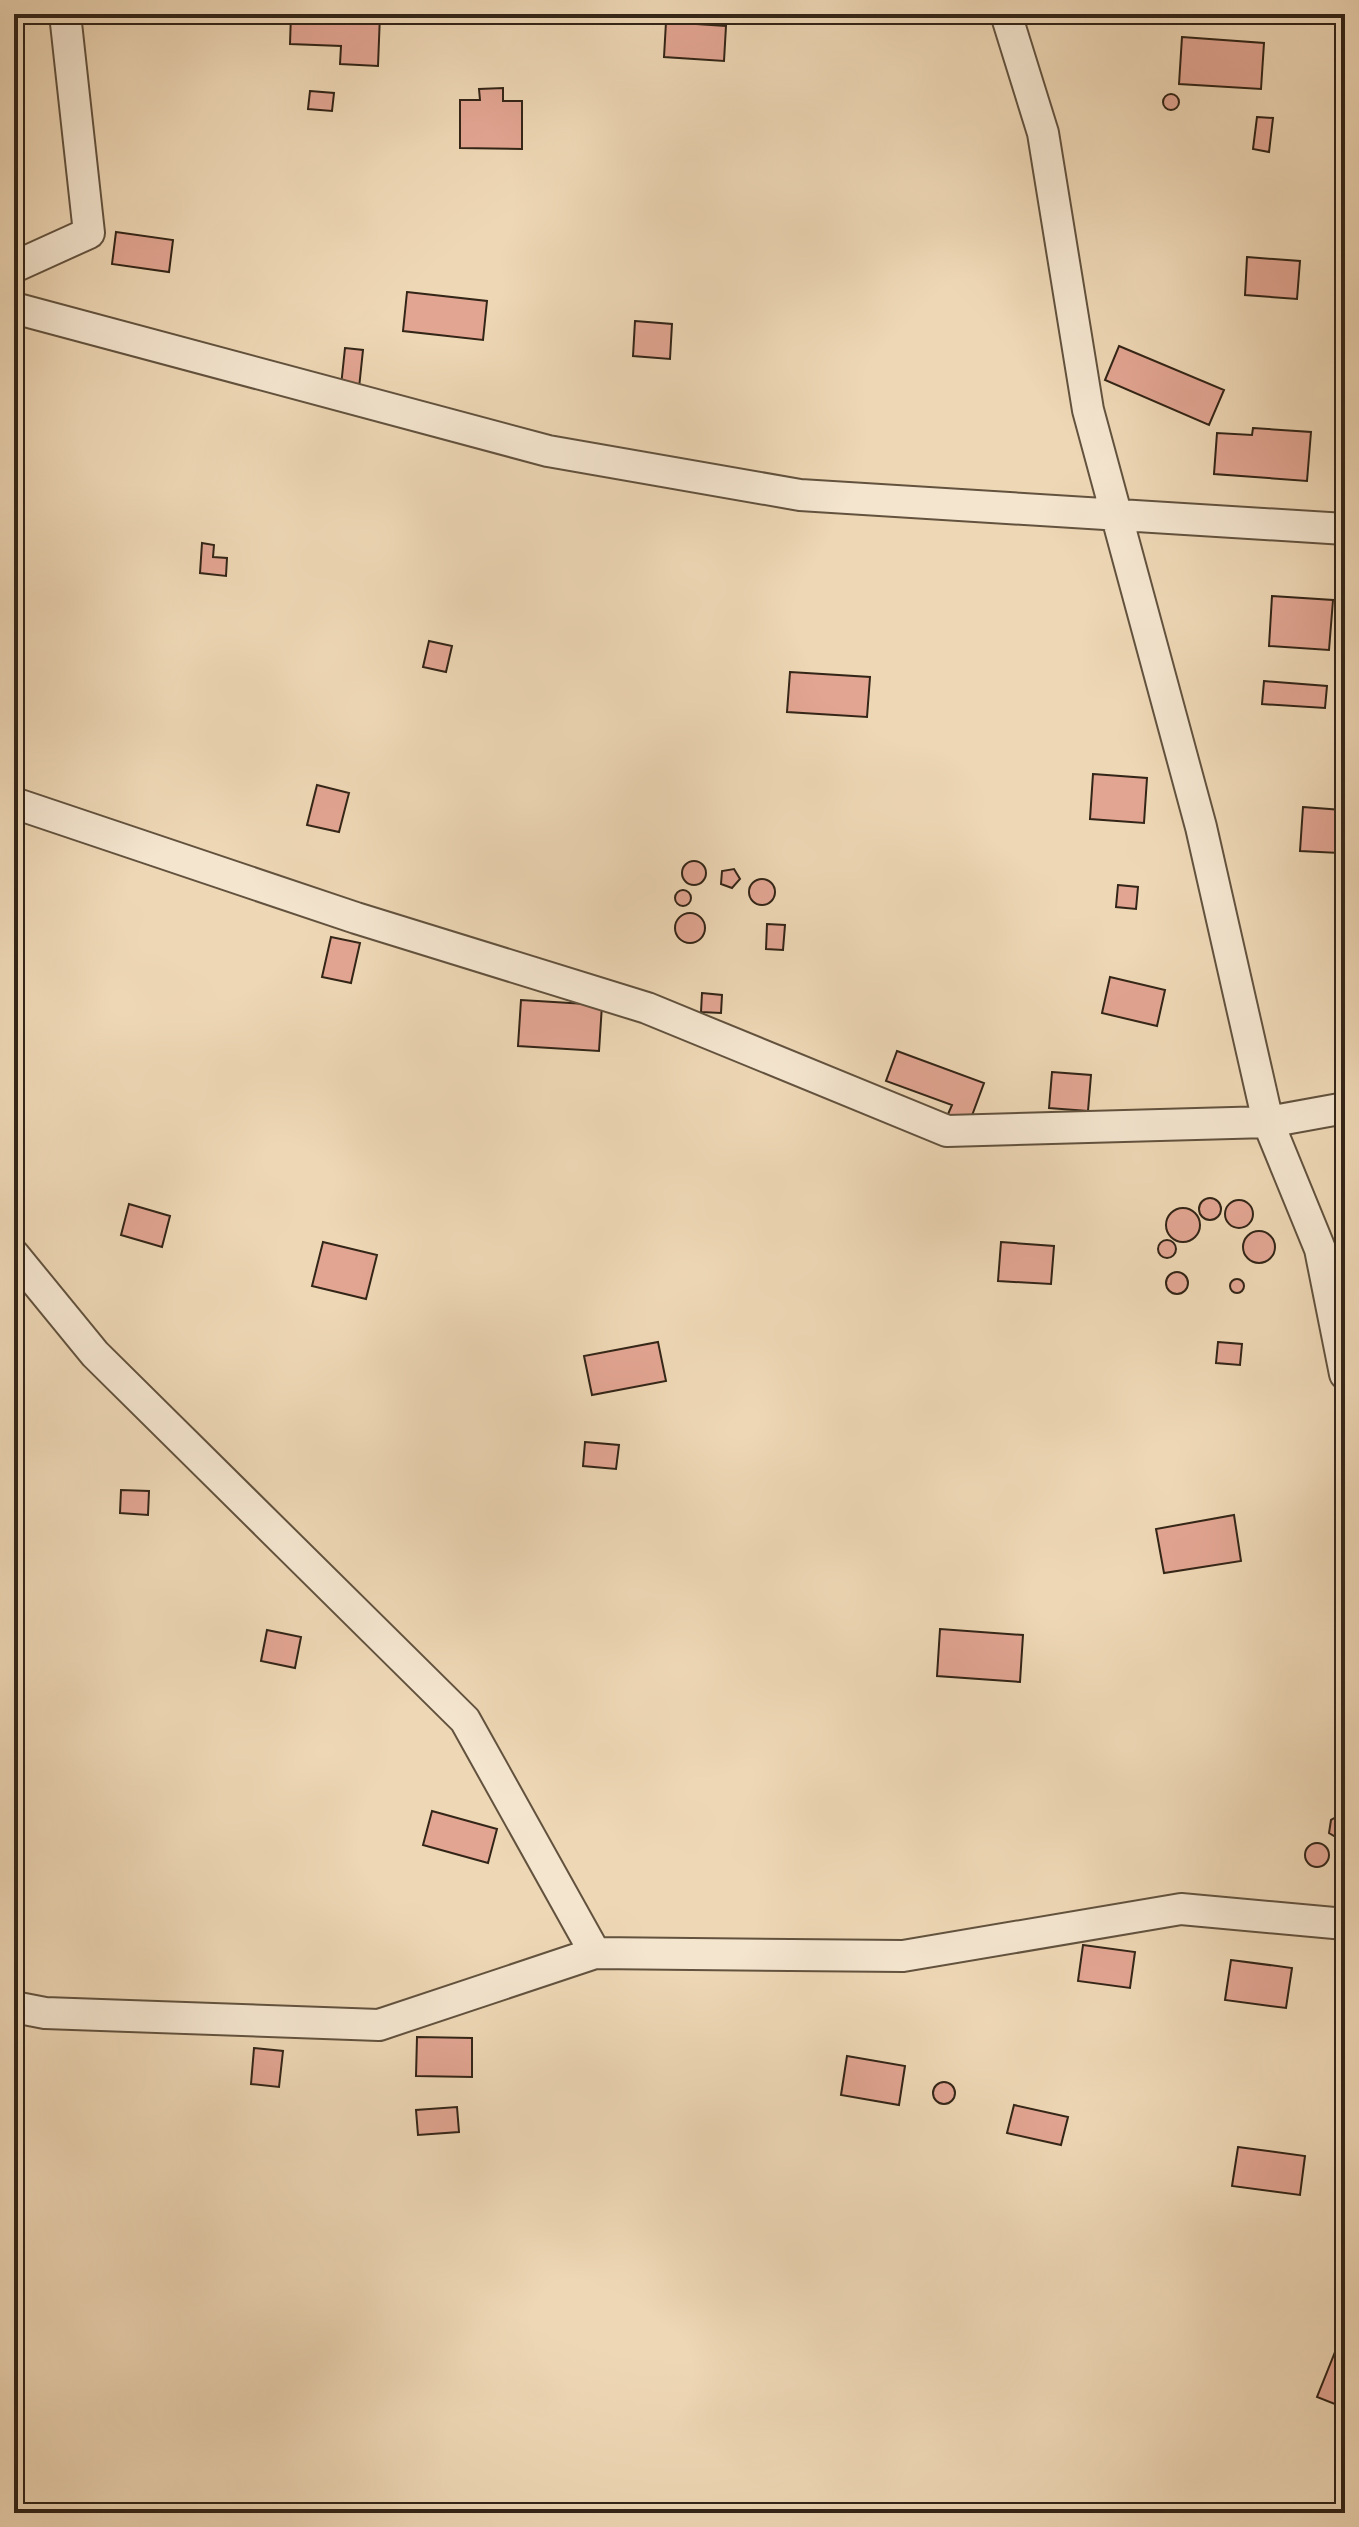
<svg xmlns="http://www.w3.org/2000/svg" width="1359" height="2527" font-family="'Libre Bodoni',serif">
<rect width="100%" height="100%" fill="#eed7b5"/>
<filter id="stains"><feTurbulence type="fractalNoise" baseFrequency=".0025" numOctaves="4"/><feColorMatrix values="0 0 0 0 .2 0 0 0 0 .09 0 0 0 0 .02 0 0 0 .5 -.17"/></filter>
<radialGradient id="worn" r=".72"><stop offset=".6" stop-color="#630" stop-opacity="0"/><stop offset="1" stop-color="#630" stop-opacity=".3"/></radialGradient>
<path fill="#e2a592" stroke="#332517" stroke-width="2" d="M291 14H380L378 66 340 64 341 46 290 44Z
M666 22 726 26 724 61 664 57Z
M1182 37 1264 43 1261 89 1179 84Z
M503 88V101H522V149L460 148V100H480L479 89Z
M310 91 334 93 332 111 308 109Z
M1163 102a8 8 0 1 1 16 0a8 8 0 1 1-16 0Z
M1257 117 1273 118 1269 152 1253 149Z
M116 232 173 240 169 272 112 264Z
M1247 257 1300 261 1297 299 1245 295Z
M407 292 487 301 483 340 403 331Z
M635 321 672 324 670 359 633 356Z
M1119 346 1224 390 1209 425 1105 380Z
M345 348 363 350 359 388 341 386Z
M1253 428 1311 432 1307 481 1214 474 1217 433 1252 435Z
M202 543 214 545 213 557 227 558 226 576 200 573Z
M1272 596 1333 600 1329 650 1269 646Z
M429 641 452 646 446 672 423 667Z
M790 672 870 677 867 717 787 712Z
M1264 681 1327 686 1325 708 1262 704Z
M1093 774 1147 778 1144 823 1090 819Z
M317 785 349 793 339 832 307 825Z
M1303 807 1342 810 1339 853 1300 851Z
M682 873a12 12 0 1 1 24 0a12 12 0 1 1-24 0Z
M734 869 740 879 732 888 721 884 722 871Z
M749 892a13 13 0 1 1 26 0a13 13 0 1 1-26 0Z
M1118 885 1138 887 1136 909 1116 907Z
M675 898a8 8 0 1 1 16 0a8 8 0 1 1-16 0Z
M675 928a15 15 0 1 1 30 0a15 15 0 1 1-30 0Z
M767 924 785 925 783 950 766 949Z
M331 937 360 943 351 983 322 977Z
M1110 977 1165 990 1157 1026 1102 1013Z
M702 993 722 995 721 1013 701 1012Z
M521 1000 602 1005 599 1051 518 1046Z
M897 1051 984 1083 967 1129 945 1121 952 1105 886 1081Z
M1052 1072 1091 1075 1088 1111 1049 1108Z
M1199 1209a11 11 0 1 1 22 0a11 11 0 1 1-22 0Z
M1225 1214a14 14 0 1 1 28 0a14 14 0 1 1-28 0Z
M129 1204 170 1216 162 1247 121 1235Z
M1166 1225a17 17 0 1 1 34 0a17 17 0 1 1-34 0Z
M1243 1247a16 16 0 1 1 32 0a16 16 0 1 1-32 0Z
M1158 1249a9 9 0 1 1 18 0a9 9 0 1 1-18 0Z
M323 1242 377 1255 366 1299 312 1286Z
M1001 1242 1054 1246 1051 1284 998 1281Z
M1166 1283a11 11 0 1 1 22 0a11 11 0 1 1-22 0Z
M1230 1286a7 7 0 1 1 14 0a7 7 0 1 1-14 0Z
M658 1342 666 1381 592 1395 584 1356Z
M1218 1342 1242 1344 1240 1365 1216 1363Z
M585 1442 619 1445 616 1469 583 1466Z
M121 1490 149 1491 148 1515 120 1513Z
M1234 1515 1241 1561 1164 1573 1156 1529Z
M940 1629 1023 1635 1020 1682 937 1676Z
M267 1630 301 1637 295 1668 261 1661Z
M432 1811 497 1829 488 1863 423 1845Z
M1338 1816 1345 1817V1838L1341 1840 1329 1833 1331 1820Z
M1305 1855a12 12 0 1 1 24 0a12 12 0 1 1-24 0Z
M1345 1862V1885L1336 1879 1335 1871Z
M1083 1945 1135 1952 1130 1988 1078 1981Z
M1231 1960 1292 1968 1286 2008 1225 2000Z
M417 2037 472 2038V2077L416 2076Z
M254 2048 283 2051 279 2087 251 2084Z
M847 2056 905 2066 899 2105 841 2095Z
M933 2093a11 11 0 1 1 22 0a11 11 0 1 1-22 0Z
M1014 2105 1068 2117 1061 2145 1007 2133Z
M457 2107 459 2132 418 2135 416 2110Z
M1238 2147 1305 2156 1300 2195 1232 2186Z
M1345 2327V2408L1317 2397Z"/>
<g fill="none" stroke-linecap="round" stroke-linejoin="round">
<g stroke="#62523e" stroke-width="34">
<path id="minor" d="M1006 14 1043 133 1088 410 1201 827 1268 1122 1320 1249 1345 1374
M14 267 89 233 65 14
M14 308 548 451 800 495 1345 529
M14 803 356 918 647 1008 947 1131 1268 1122 1345 1108
M14 1255 95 1354 465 1720 595 1953
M14 2007 45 2013 379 2025 595 1953 903 1956 1181 1909 1345 1924"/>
</g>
<path stroke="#332517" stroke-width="5" stroke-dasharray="6 4" stroke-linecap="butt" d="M1326 2513 1345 2503"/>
<use href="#minor" stroke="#f4e5cf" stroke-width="30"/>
</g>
<rect width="1359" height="2527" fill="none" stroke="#eed7b5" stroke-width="48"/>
<rect x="16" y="16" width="1327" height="2495" fill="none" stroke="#332517" stroke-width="4"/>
<rect x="24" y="24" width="1311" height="2479" fill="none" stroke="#332517" stroke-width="2"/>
<rect width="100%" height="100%" filter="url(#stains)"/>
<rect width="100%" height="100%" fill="url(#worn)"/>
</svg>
